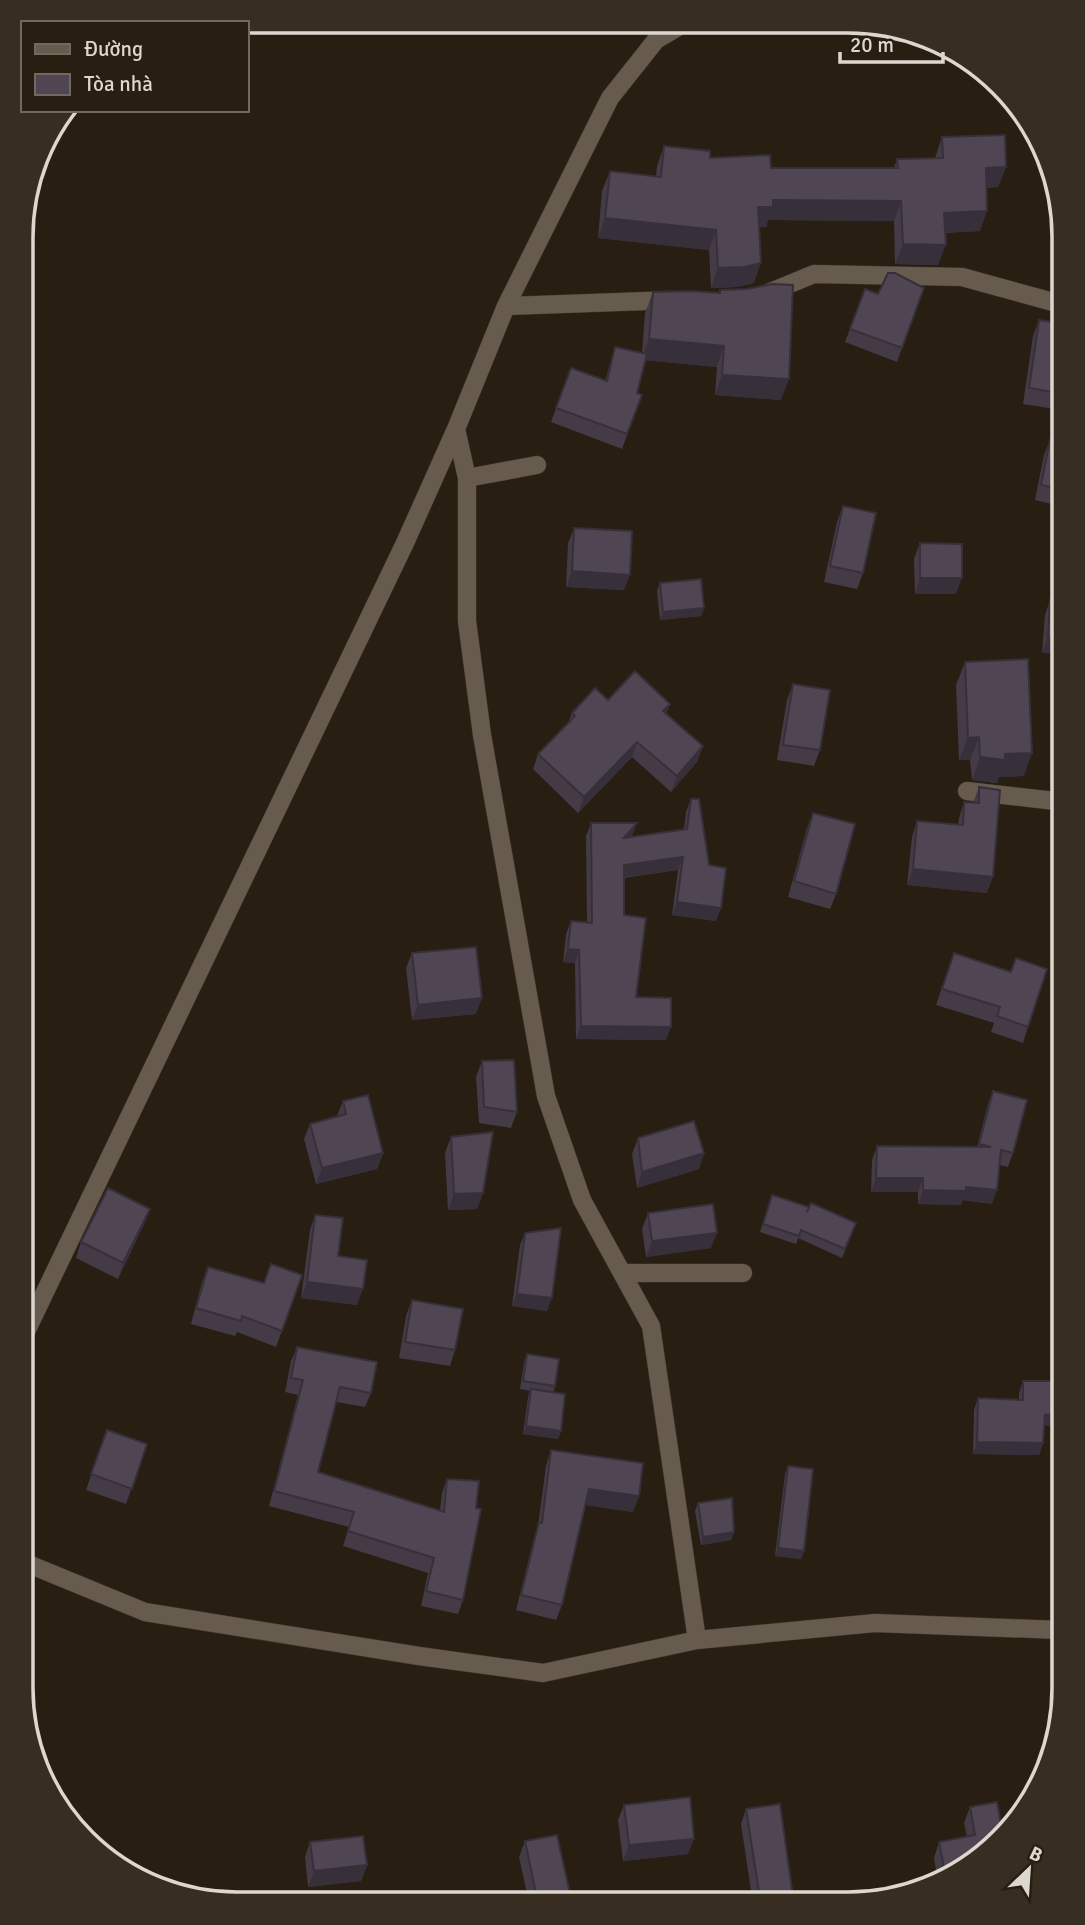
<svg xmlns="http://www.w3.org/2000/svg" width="1085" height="1925" font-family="Signika,sans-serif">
<rect width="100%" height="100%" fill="#281e12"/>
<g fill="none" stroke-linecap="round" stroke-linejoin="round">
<g stroke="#413a32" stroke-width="19">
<path id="minor" d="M768 293 814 274 962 277 1064 305
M506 306 674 300
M456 429 467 478V621L482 735 546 1096 582 1200 651 1326 697 1640
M467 478 537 465
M967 791 1064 802
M623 1273H743
M21 1342 405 543 456 429 506 306 610 98 656 40 683 24
M21 1561 145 1612 419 1656 543 1673 697 1640 875 1623 1061 1630
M1064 1631 1061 1630 1064 1582"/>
</g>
<use href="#minor" stroke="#665b4d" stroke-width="18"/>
</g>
<path fill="#443b47" d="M942 137 1006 167 998 187 987 188 980 231 945 233 938 265 895 264 894 221 768 220 766 227H759L754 283 737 287 711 288 709 250 598 238 602 191 610 171 656 176 657 166 664 146 710 158 771 168H894L897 159 935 158Z
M924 288 897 362 845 342 865 289 878 294Z
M720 290 781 400 715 395 717 367 645 360 637 393 642 395 622 449 551 422 571 368 605 381 615 347 642 353 645 313 653 292 719 293Z
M1039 320 1064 324V401L1061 410 1023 404 1033 336Z
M1050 440 1064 443V507L1035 500 1044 455Z
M843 506 863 573 857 589 824 582 837 522Z
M1063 516 1064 562H1058L1057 532Z
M574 528 624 590 566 587 568 543Z
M920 543 956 594H915L914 559Z
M660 583 704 608 701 616 660 620 657 591Z
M1050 600 1064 601 1042 653 1045 615Z
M965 662 1024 776 999 777 997 783 972 780 970 760H959L956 685Z
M793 684 820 750 814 766 777 760 787 700Z
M608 700 670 704 666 714 703 746 697 762 671 792 632 757 578 813 533 769 538 754 568 723 572 713Z
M979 787 987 893 907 885 912 837 917 821 958 825 959 818 964 802 973 803Z
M691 799 716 921 672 915 678 870 624 878V915L636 997 666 1040 576 1039 575 963 563 962 566 934 571 921 587 922 586 836 591 823 632 837 684 829 686 812Z
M813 813 836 894 830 909 788 897 807 828Z
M412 953 476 1014 412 1020 406 968Z
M948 969 1028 1027 1023 1043 991 1032 994 1023 936 1005Z
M482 1061 517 1112 511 1128 479 1123 476 1077Z
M993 1091 1013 1153 1008 1167 1000 1165 992 1204 963 1200 961 1205 918 1204V1192H871L872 1160 877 1146 977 1147 988 1104Z
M343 1101 383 1153 377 1169 316 1184 304 1139 310 1124 337 1116Z
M451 1137 483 1193 477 1209 448 1210 445 1153Z
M638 1138 704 1153 699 1169 637 1188 632 1154Z
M772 1195 856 1223 842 1258 798 1238 796 1244 760 1232Z
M150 1209 144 1224 118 1279 76 1258 81 1242Z
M648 1213 711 1248 646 1257 642 1229Z
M315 1215 338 1256 357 1305 301 1298 310 1230Z
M525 1233 547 1311 512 1306 520 1245Z
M208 1267 264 1283 302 1275 276 1347 237 1332 235 1336 191 1324 202 1282Z
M412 1300 455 1350 450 1366 399 1358 406 1316Z
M297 1347 371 1393 365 1407 336 1402 318 1472 440 1510 442 1493 447 1479 463 1600 458 1614 421 1606 428 1573 343 1546 349 1527 269 1506 298 1395 285 1392 291 1361Z
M527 1354 555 1386 553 1392 561 1431 558 1439 523 1434 528 1397 530 1391 520 1389 524 1362Z
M1023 1381 1051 1426H1044L1043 1443 1039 1455 973 1454 974 1410 978 1398 1019 1400V1393Z
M107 1430 147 1444 126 1504 86 1490Z
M551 1450 633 1512 586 1505 562 1605 556 1620 516 1610 534 1538 538 1526 546 1466Z
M788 1466 804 1551 801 1559 775 1556 785 1474Z
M698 1503 734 1532 731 1540 701 1545 695 1511Z
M997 1802 968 1867 938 1882 934 1858 939 1842 967 1837 964 1823 970 1807Z
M624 1805 688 1854 623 1861 618 1820Z
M746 1809 794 1904H753L741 1824Z
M525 1841 572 1903H529L519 1857Z
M310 1842 367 1865 361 1881 308 1887 305 1857Z"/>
<path fill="#37303a" d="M1006 167 998 187 979 188 986 168Z
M773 200 901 201 894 221 768 220 766 227H751L758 207Z
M987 211 980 231 937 233 944 213Z
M605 218 716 230 709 250 598 238Z
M903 244 946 245 938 265 895 264Z
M761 263 754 283 737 287 711 288 718 268Z
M649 339 724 346 717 367 641 360Z
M722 375 789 379 781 400 715 395Z
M1064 546V562H1058Z
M572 571 630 575 624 590 566 587Z
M920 578H962L956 594H915Z
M704 608 701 616 660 620 663 612Z
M1048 637 1064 638V654L1042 653Z
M670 704 664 719 663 711Z
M979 737 970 760H959L968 738Z
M637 742 632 757 578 813 584 797Z
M703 746 697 762 671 792 677 776Z
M1032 753 1024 776 999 777 997 783 972 780 980 757 1005 754Z
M637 823 632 836 619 851 624 838Z
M683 857 678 870 619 878 624 865Z
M913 869 993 877 987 893 907 885Z
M677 902 721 908 716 921 672 915Z
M568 949 579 950 575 963 563 962Z
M482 998 476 1014 412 1020 418 1005Z
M581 1026 671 1027 666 1040 576 1039Z
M383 1153 377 1169 316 1184 322 1168Z
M704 1153 699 1169 637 1188 642 1172Z
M876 1178H923L918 1192H871Z
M966 1187 997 1190 992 1204 963 1200 961 1205 918 1204 923 1190Z
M483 1193 477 1209 448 1210 454 1194Z
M150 1209 144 1224 118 1279 123 1263Z
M717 1233 711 1248 646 1257 652 1241Z
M307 1282 363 1289 357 1305 301 1298Z
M517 1294 552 1298 547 1311 512 1306Z
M1055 1414 1051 1426H1040L1045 1415Z
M526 1426 561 1431 558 1439 523 1434Z
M977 1442 1043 1443 1039 1455 973 1454Z
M589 1489 639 1496 633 1512 584 1505Z
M734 1532 731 1540 701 1545 703 1537Z
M778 1548 804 1551 801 1559 775 1556Z
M694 1839 688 1854 623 1861 629 1845Z
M367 1865 361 1881 308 1887 314 1871Z"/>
<path fill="#4f4553" stroke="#37303a" stroke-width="2" d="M1005 135 1006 167 986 168 987 211 944 213 946 245 903 244 901 201 773 200V207H758L761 263 744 267 718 268 716 230 605 218 610 171 661 177 664 146 710 151V158L770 155 771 168H898L897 159 943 158 942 137Z
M888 273H895L924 288 902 348 850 329 865 289 878 294Z
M772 284 793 285 789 379 722 375 724 346 649 339 653 292 691 291 720 293V290L747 289Z
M1039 320 1064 324V394L1029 388Z
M615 347 647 354 637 393 642 395 627 434 556 408 571 368 607 381Z
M1050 440 1064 443V490L1041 485Z
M843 506 876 513 863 573 830 566Z
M574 528 632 531 630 575 572 571Z
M920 543 962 544V578H920Z
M701 579 704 608 663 612 660 583Z
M1050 600 1064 601V638L1048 637Z
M1028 659 1032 753 1005 754V760L980 757 979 737 968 738 965 662Z
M635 671 670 704 663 711 703 746 677 776 637 742 584 797 538 754 575 716 572 713 595 688 608 700Z
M793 684 830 690 820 750 783 745Z
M979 787 1000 790 993 877 913 869 917 821 963 825 964 802 979 803Z
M691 799H699L709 865 726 868 721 908 677 902 683 857 624 865V915L646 918 636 997 671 998V1027L581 1026 579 950 568 949 571 921 592 923 591 823H637L624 838 687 829Z
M813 813 855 824 836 894 794 881Z
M476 947 482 998 418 1005 412 953Z
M954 953 1011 972 1016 958 1047 969 1028 1027 997 1016 1000 1007 942 989Z
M514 1060 517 1112 484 1107 482 1061Z
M993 1091 1027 1100 1013 1153 1001 1150 997 1190 966 1187V1191L923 1190V1178H876L877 1146 991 1147 979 1144Z
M368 1095 383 1153 322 1168 310 1124 346 1114 343 1101Z
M694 1121 704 1153 642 1172 638 1138Z
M493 1132 483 1193 454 1194 451 1137Z
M108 1188 150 1209 123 1263 81 1242Z
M772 1195 809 1207 807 1212 811 1203 856 1223 845 1249 801 1230 799 1236 763 1224Z
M713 1204 717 1233 652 1241 648 1213Z
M315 1215 343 1218 338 1256 367 1260 363 1289 307 1282Z
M561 1228 552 1298 517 1294 525 1233Z
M271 1264 302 1275 282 1331 242 1316 241 1321 196 1308 208 1267 264 1283Z
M412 1300 463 1309 455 1350 405 1342Z
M297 1347 377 1362 371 1393 340 1387 318 1472 444 1512 447 1479 479 1481 476 1508 481 1509 463 1600 426 1591 434 1558 348 1531 354 1512 274 1491 303 1380 291 1378Z
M527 1354 559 1359 555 1386 523 1381Z
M1023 1381H1054L1055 1414 1045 1415 1043 1443 977 1442 978 1398 1023 1400Z
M531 1389 565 1394 561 1431 526 1426Z
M107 1430 147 1444 132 1489 91 1474Z
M551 1450 643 1463 639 1496 589 1489 562 1605 521 1595 539 1522 542 1523Z
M788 1466 813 1469 804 1551 778 1548Z
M732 1498 734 1532 703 1537 698 1503Z
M690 1797 694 1839 629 1845 624 1805Z
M997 1802 1003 1835 968 1867 946 1878 939 1842 975 1835 970 1807Z
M780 1804 794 1904H761L746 1809Z
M557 1835 572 1903H538L525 1841Z
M363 1836 367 1865 314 1871 310 1842Z"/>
<path d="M0 0H1085V1925H0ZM237 33H848A204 204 0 0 1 1052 237V1688A204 204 0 0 1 848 1892H237A204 204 0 0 1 33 1688V237A204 204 0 0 1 237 33Z" fill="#372d21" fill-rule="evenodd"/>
<path fill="none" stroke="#ded7cf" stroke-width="3.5" d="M237 33H848A204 204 0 0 1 1052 237V1688A204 204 0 0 1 848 1892H237A204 204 0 0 1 33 1688V237A204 204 0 0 1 237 33Z"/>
<rect x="21" y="21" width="228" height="91" fill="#281e12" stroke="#71685e" stroke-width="2"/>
<rect x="35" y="44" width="35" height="10" fill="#665b4d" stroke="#71685e" stroke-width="2"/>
<text x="84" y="56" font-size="21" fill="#ded7cf">Đường</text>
<rect x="35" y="74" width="35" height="21" fill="#4f4553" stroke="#71685e" stroke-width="2"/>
<text x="84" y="91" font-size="21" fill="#ded7cf">Tòa nhà</text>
<g transform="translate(1029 1869) rotate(25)" stroke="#281e12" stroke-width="5" paint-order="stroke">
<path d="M0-5L12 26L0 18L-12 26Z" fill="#ded7cf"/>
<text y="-10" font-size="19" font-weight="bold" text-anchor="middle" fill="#ded7cf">B</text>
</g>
<path d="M840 52v10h103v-10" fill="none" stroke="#ded7cf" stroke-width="3.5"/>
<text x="850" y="52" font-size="21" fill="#ded7cf" stroke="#281e12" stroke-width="5" paint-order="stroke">20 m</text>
</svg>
